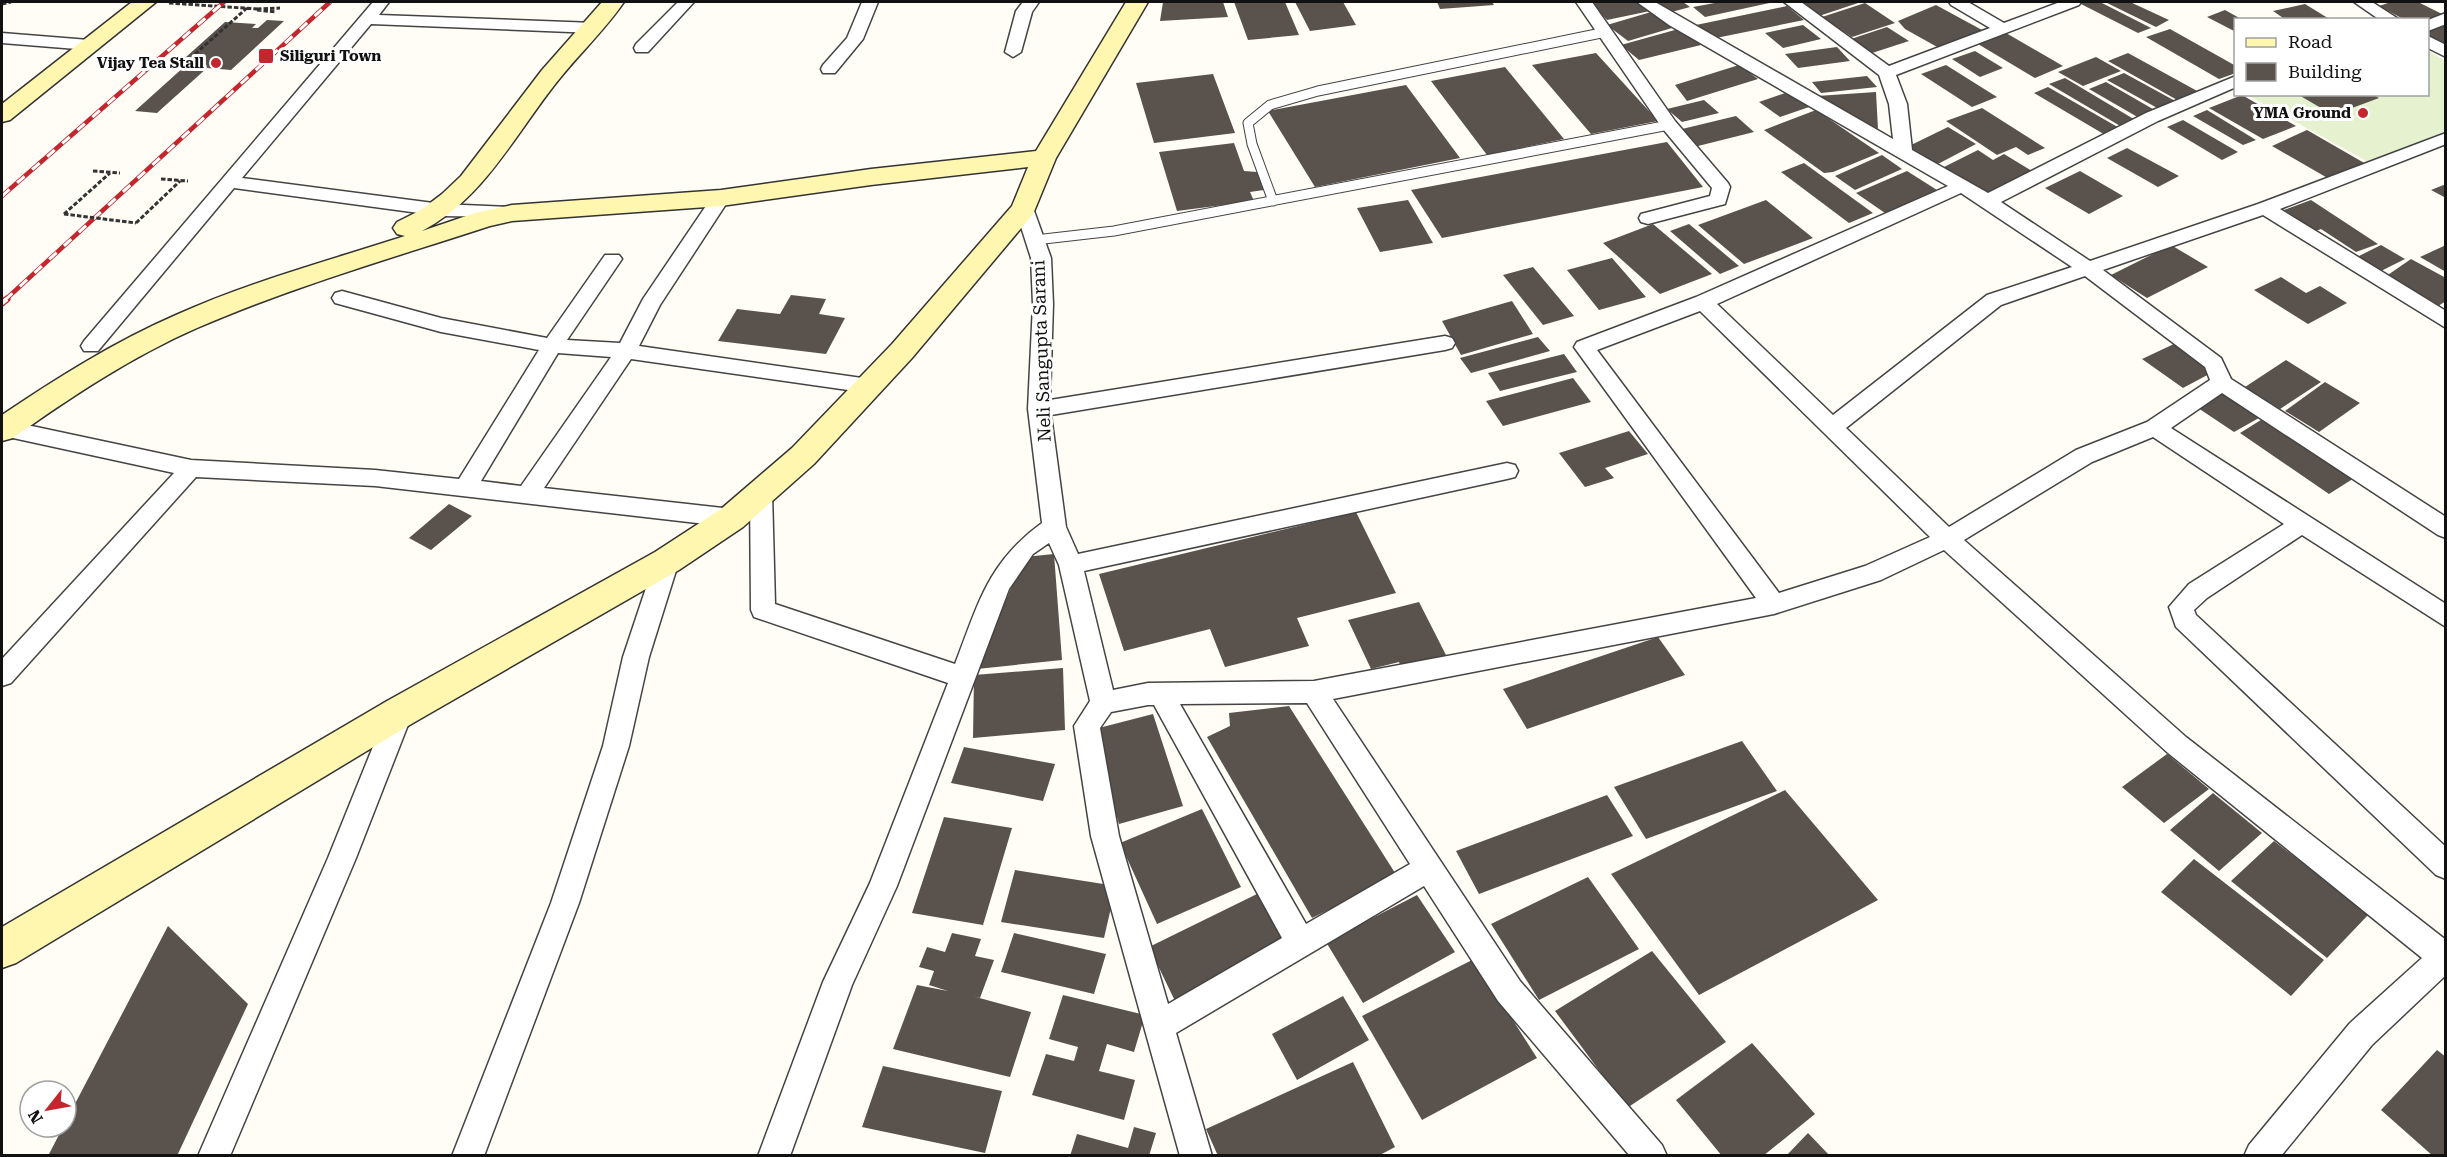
<svg xmlns="http://www.w3.org/2000/svg" width="2447" height="1157" font-family="'Roboto Serif',serif">
<rect width="100%" height="100%" fill="#fffdf5"/>
<path fill="#e6f2cf" d="M2428 50 2445 61V131L2370 163 2247 95 2428 94Z"/>
<path fill="#5a524d" d="M1163 2H1223L1228 17 1160 21Z
M1234 2H1285L1299 35 1248 40Z
M1295 2H1343L1356 25 1310 31Z
M1437 2H1492L1494 5 1440 9Z
M1640 2 1650 11 1607 20 1590 3Z
M1654 2H1683L1690 7 1668 13Z
M1720 2H1774L1705 17 1693 7Z
M1799 2H1861L1819 16Z
M2100 2 2151 28 2138 33 2079 3Z
M2105 2H2130L2169 20 2156 27Z
M2391 2H2418L2444 15 2428 20H2405L2379 6Z
M1865 3 1895 23 1852 37 1822 17Z
M2305 4 2331 20H2286L2273 11Z
M1936 5 1982 30 1939 48 1905 29 1898 21Z
M1787 6 1804 20 1711 39 1696 25Z
M2225 10 2243 20H2236V32L2207 17Z
M1651 12 1672 28 1628 41 1607 25Z
M267 20 284 21 231 70 207 68 157 113 135 111 185 66H176L225 22 256 24 252 28H258Z
M1803 25 1821 39 1783 48 1765 33Z
M2446 25V46L2428 36V30Z
M1887 27 1909 41 1869 54 1848 40Z
M1682 28 1701 45 1639 60 1621 45Z
M2170 29 2236 66V73L2219 79 2146 37Z
M2006 33 2063 66 2035 78 1978 44Z
M1837 47 1850 61 1798 68 1785 54Z
M1975 51 2003 68 1980 77 1952 59Z
M1596 53 1658 121 1591 134 1532 65Z
M2128 53 2199 92 2179 101 2108 61Z
M2096 57 2121 71 2083 86 2058 72Z
M1739 65 1758 79 1687 101 1675 85Z
M1946 65 1997 97 1972 107 1921 74Z
M1505 67 1564 139 1487 155 1431 81Z
M2124 73 2177 102 2159 109 2107 80Z
M1213 74 1235 133 1154 143 1136 83Z
M1867 76 1877 87 1821 93 1812 82Z
M2065 78 2137 121 2122 127 2049 84Z
M2106 82 2158 112 2141 119 2089 89Z
M1406 85 1460 158 1315 187 1268 111Z
M2048 87 2121 129 2107 136 2034 93Z
M1791 91 1812 106 1780 117 1759 102Z
M1876 92 1878 129 1817 96Z
M2297 94H2372L2379 98 2333 115Z
M2242 95 2296 126 2263 139 2209 108Z
M1704 100 1719 113 1682 122 1667 109Z
M1982 108 2045 148 2028 155 2016 147 1997 155 1946 121Z
M1816 110 1879 153 1833 172 1824 173 1764 130Z
M2207 110 2256 140 2243 145 2193 116Z
M1736 116 1754 132 1698 146 1682 129Z
M2183 120 2238 152 2222 160 2167 127Z
M1948 127 1976 144 1936 165 1907 147Z
M2307 130 2366 164 2331 180 2272 146Z
M1667 142 1703 187 1442 238 1411 190Z
M1234 143 1244 171 1257 172 1264 190 1250 192 1254 201 1177 211 1159 152Z
M2127 148 2179 176 2158 187 2107 158Z
M1978 150 1993 160 2004 154 2037 174 1988 198 1940 169Z
M1882 155 1902 169 1855 190 1835 176Z
M1804 163 1873 213 1849 223 1781 172Z
M1907 171 1937 190 1885 213 1856 193Z
M2080 171 2123 196 2089 214 2045 188Z
M2446 184V198L2431 190Z
M1408 200 1433 243 1380 252 1357 208Z
M1766 200 1813 238 1744 264 1698 225Z
M2311 200 2378 244 2356 252 2321 229 2316 231 2284 210Z
M1653 224 1712 274 1660 294 1603 243Z
M1689 224 1739 266 1720 274 1670 231Z
M2171 245 2208 267 2147 298 2111 275Z
M2381 245 2405 259 2375 274 2351 260Z
M2446 245V272L2420 257Z
M1612 258 1646 297 1599 310 1567 270Z
M2411 259 2446 278V301L2435 308 2382 279Z
M1533 267 1574 316 1543 325 1503 275Z
M2281 277 2306 293 2320 286 2347 303 2308 324 2254 290Z
M791 295 826 299 819 314 845 318 826 354 718 341 737 309 780 314Z
M1512 301 1533 334 1461 355 1442 321Z
M1538 337 1550 351 1471 373 1460 358Z
M2176 343 2213 372 2183 388 2142 359Z
M1564 354 1577 372 1500 391 1488 373Z
M2286 360 2321 382 2280 409 2245 387Z
M1573 378 1591 402 1503 426 1486 401Z
M2325 382 2360 403 2319 432 2285 411Z
M2227 388 2266 414 2234 432 2195 406Z
M2269 415 2359 475 2329 494 2240 433Z
M1629 431 1648 454 1605 468 1614 478 1585 487 1559 453Z
M449 504 472 516 431 550 409 538Z
M1356 512 1396 593 1297 618 1309 646 1225 667 1210 629 1124 651 1099 574Z
M1054 554 1062 660 977 669 1024 557Z
M1419 602 1447 657 1402 669 1399 662 1371 669 1348 620Z
M1658 637 1685 675 1527 729 1503 689Z
M1063 668 1065 730 973 738 974 675Z
M1289 706 1397 876 1312 918 1207 737 1230 726 1229 713Z
M1153 714 1183 806 1119 824 1091 730Z
M1742 741 1777 791 1646 839 1614 787Z
M964 747 1055 764 1043 801 951 783Z
M2167 754 2209 789 2164 823 2122 787Z
M1785 790 1878 900 1699 995 1611 874Z
M2213 793 2262 833 2219 871 2170 830Z
M1607 795 1633 836 1479 894 1456 851Z
M1202 809 1241 887 1157 924 1120 843Z
M944 817 1012 828 983 925 912 913Z
M2274 841 2369 914 2327 958 2231 881Z
M2194 859 2324 960 2291 996 2161 892Z
M1015 870 1116 886 1104 938 1001 922Z
M1588 877 1639 949 1539 1000 1491 924Z
M1257 894 1286 944 1175 1001 1149 947Z
M1417 895 1455 952 1363 1003 1326 942Z
M168 926 248 1004 177 1156H48L63 1127H66V1121Z
M952 933 981 939 975 956 994 960 980 998 972 996 1031 1012 1010 1077 893 1049 917 985 948 991 929 985 934 971 919 967 927 947 945 952Z
M1014 933 1106 954 1094 994 1001 972Z
M1652 951 1726 1042 1627 1108 1555 1011Z
M1474 959 1537 1058 1422 1120 1362 1016Z
M1063 995 1145 1015 1134 1052 1107 1044 1099 1071 1135 1080 1124 1120 1032 1095 1046 1054 1074 1061 1078 1047 1049 1039Z
M1343 996 1369 1040 1297 1080 1272 1034Z
M1752 1043 1815 1114 1763 1156H1722L1676 1100Z
M2437 1050 2446 1057V1156H2433L2381 1110Z
M1353 1062 1395 1147 1378 1156H1218L1206 1129Z
M883 1066 1002 1091 985 1153 862 1127Z
M1134 1127 1156 1133 1149 1156H1070L1077 1134 1128 1148Z
M1808 1133 1830 1156H1786Z"/>
<g fill="none" stroke-linecap="round" stroke-linejoin="round">
<g stroke="#444" stroke-width="11">
<path id="lane" d="M1273 201 1252 144 1248 123 1270 105 1318 91 1606 32
M1035 240 1114 231 1669 125"/>
</g>
<g stroke="#444" stroke-width="3">
<path id="street" d="M373 2H389L379 15 595 23 603 28 595 33 371 24 242 178 441 204 512 207 519 209 521 213 519 217 441 216 234 188 98 351H84L81 346 84 341Z
M678 2H694L648 52H636L634 48 636 44Z
M862 2H878L863 39 835 73H823L821 69 823 65 847 38Z
M1023 2H1039L1032 12 1021 52 1013 57 1005 52 1016 11Z
M1576 2H1592L1675 121 1728 183 1730 187 1725 204 1648 224 1641 222 1639 218 1641 214 1710 196 1712 188 1663 129Z
M1637 2H1655L1893 139 1889 104 1879 75 1784 2H1801L1889 66 1990 28 1951 5 1949 2H1968L2004 23 2060 2H2081L2079 5 1896 75 1907 104 1912 150 1988 193 2146 113 2236 76V87L2158 121 2001 202 2090 261 2258 204 2446 133V144L2280 209 2446 311V328L2263 215 2103 270 2221 358 2231 379 2446 517V538L2438 535 2222 393 2171 428 2446 604V627L2302 535 2207 598 2194 610 2196 615 2446 847V879L2436 875 2176 627 2169 607 2189 584 2284 524 2153 437 2092 462 1964 540 2186 737 2446 940V975L2372 1045 2281 1156H2244L2249 1145 2350 1023 2422 958 2168 753 1944 550 1881 580 1774 614 1333 699 1520 981 1662 1145 1667 1156H1630L1498 1001 1424 886 1176 1033 1212 1156H1180L1091 836 1074 726 1090 701 1059 565 1049 543 1033 554 1009 589 897 886 852 985 790 1156H758L823 982 870 883 948 683 754 617 751 610 750 492 753 486 761 483 769 486 772 492 775 604 955 664C978 605 987 563 1042 523L1028 409 1033 304 1031 258 1015 208 1017 204 1024 202 1033 208 1051 258 1053 304 1050 400 1445 336 1452 338 1455 343 1452 348 1445 350 1051 415 1066 527 1078 554 1507 463 1515 465 1518 471 1515 477 1507 479 1084 571 1113 690 1148 683 1314 681 1756 598 1574 347 1577 342 1696 297 1948 186 1669 25ZM1961 193 2072 267 1987 295 1833 415 1717 304ZM2085 276 2205 367 2210 380 2147 422 2076 450 1949 527 1846 428 2001 305ZM1700 311 1930 537 1865 566 1779 593 1597 350ZM1307 703 1410 864 1306 924 1180 704ZM1148 705H1154L1282 938 1168 1004 1119 836 1100 728 1111 712Z
M2354 2H2372L2400 20H2380Z
M2446 13V24L2428 31V20Z
M2 33 89 40 97 45 89 50 2 43Z
M2428 36 2446 45V57L2428 48Z
M721 192 730 198 660 305 639 346 869 379 877 381 880 386 877 391 869 393 631 359 544 488 732 509 740 512 744 518 740 524 732 527 375 486 196 477 11 683 2 686V659L174 473 13 438 5 436 2 430 5 424 13 422 191 460 375 470 459 479 539 350 441 332 335 303 332 298 335 293 342 291 441 318 547 338 605 255H619L622 259 567 340 620 343 643 299 714 194ZM558 353 611 357 521 486 481 481Z
M667 552 675 554 679 561 649 657 629 746 579 903 484 1156H452L551 903 603 746 623 657 655 561 659 554Z
M400 701 409 704 413 712 356 858 230 1156H198L328 858 387 712 391 704Z"/>
</g>
<g stroke="#333" stroke-width="3">
<path id="secondary" d="M132 2H156L10 120 2 122V104Z
M602 2H624C604 31 578 55 556 83 514 136 484 198 422 231L475 213 512 205 721 190 871 169 1036 151 1126 2H1148L1056 158 1033 214 912 358 814 464 743 527 679 570 413 723 16 963 2 968V927L387 701 655 552 721 509 792 448 892 344 1012 206 1028 167 871 185 721 206 512 221 490 226C392 258 291 287 197 328 131 357 71 397 13 438L2 441V415C57 378 114 342 176 315 249 282 328 261 405 236L397 234 393 228 397 222 421 210 442 194 461 176 542 70Z"/>
</g>
<path stroke="#333" stroke-width="3" stroke-dasharray="4.5 2" stroke-linecap="butt" d="M169 3 258 9
M2 4 11 2
M257 9 280 8
M257 10 276 12
M195 54 247 8
M93 171 120 173
M161 179 188 181
M64 214 110 173
M136 223 180 181"/>
<use href="#lane" stroke="#fff" stroke-width="9"/>
<use href="#street" fill="#fff" fill-rule="evenodd"/>
<use href="#secondary" fill="#fff6b0" fill-rule="evenodd"/>
<g stroke="#c4262e" stroke-width="4.5">
<path id="rail-far1" d="M2 196 224 2
M5 300 330 2"/>
</g>
<g stroke="#c4262e" stroke-width="7">
<path id="rail" d="M2 303 7 299"/>
</g>
<use href="#rail-far1" stroke="#fff" stroke-width="3" stroke-dasharray="10" stroke-linecap="butt"/>
<use href="#rail" stroke="#fff" stroke-width="4.5" stroke-dasharray="13" stroke-linecap="butt"/>
<path stroke="#333" stroke-width="3" stroke-dasharray="4.5 2" stroke-linecap="butt" d="M64 214 136 223"/>
</g>
<g fill="#c4262e" stroke="#fff" stroke-width="2">
<rect x="258" y="48" width="16" height="16" rx="3"/>
<circle cx="216" cy="63" r="6"/>
<circle cx="2363" cy="113" r="6"/>
</g>
<g text-anchor="middle" dominant-baseline="central" stroke-width="6" stroke-linejoin="round" paint-order="stroke">
<g font-size="15" font-weight="bold" fill="#111" stroke="#fff" text-anchor="end">
<text x="280" y="56" text-anchor="start">Siliguri Town</text>
<text x="204" y="63">Vijay Tea Stall</text>
<text x="2351" y="113">YMA Ground</text>
</g>
<g font-size="18" fill="#111" stroke="#fff">
<text transform="translate(1041 351) rotate(-92)">Neli Sangupta Sarani</text>
</g>
</g>
<rect width="2447" height="1157" fill="none" stroke="#111111" stroke-width="6"/>
<rect x="2234" y="18" width="195" height="78" fill="#ffffff" stroke="#a0a0a0" stroke-width="1.5"/>
<rect x="2246" y="38" width="30" height="9" fill="#fff6b0" stroke="#a0a0a0" stroke-width="1.5"/>
<text x="2288" y="48" font-size="18" fill="#111111">Road</text>
<rect x="2246" y="63" width="30" height="18" fill="#5a524d" stroke="#a0a0a0" stroke-width="1.5"/>
<text x="2288" y="78" font-size="18" fill="#111111">Building</text>
<g transform="translate(48 1109) rotate(239)"><circle r="28" fill="#ffffff" stroke="#a0a0a0" stroke-width="1.5"/>
<path d="M0-4.5L10 22L0 15L-10 22Z" fill="#c4262e"/>
<text y="-9" font-size="16" font-weight="bold" text-anchor="middle" fill="#111111">N</text>
</g>
</svg>
